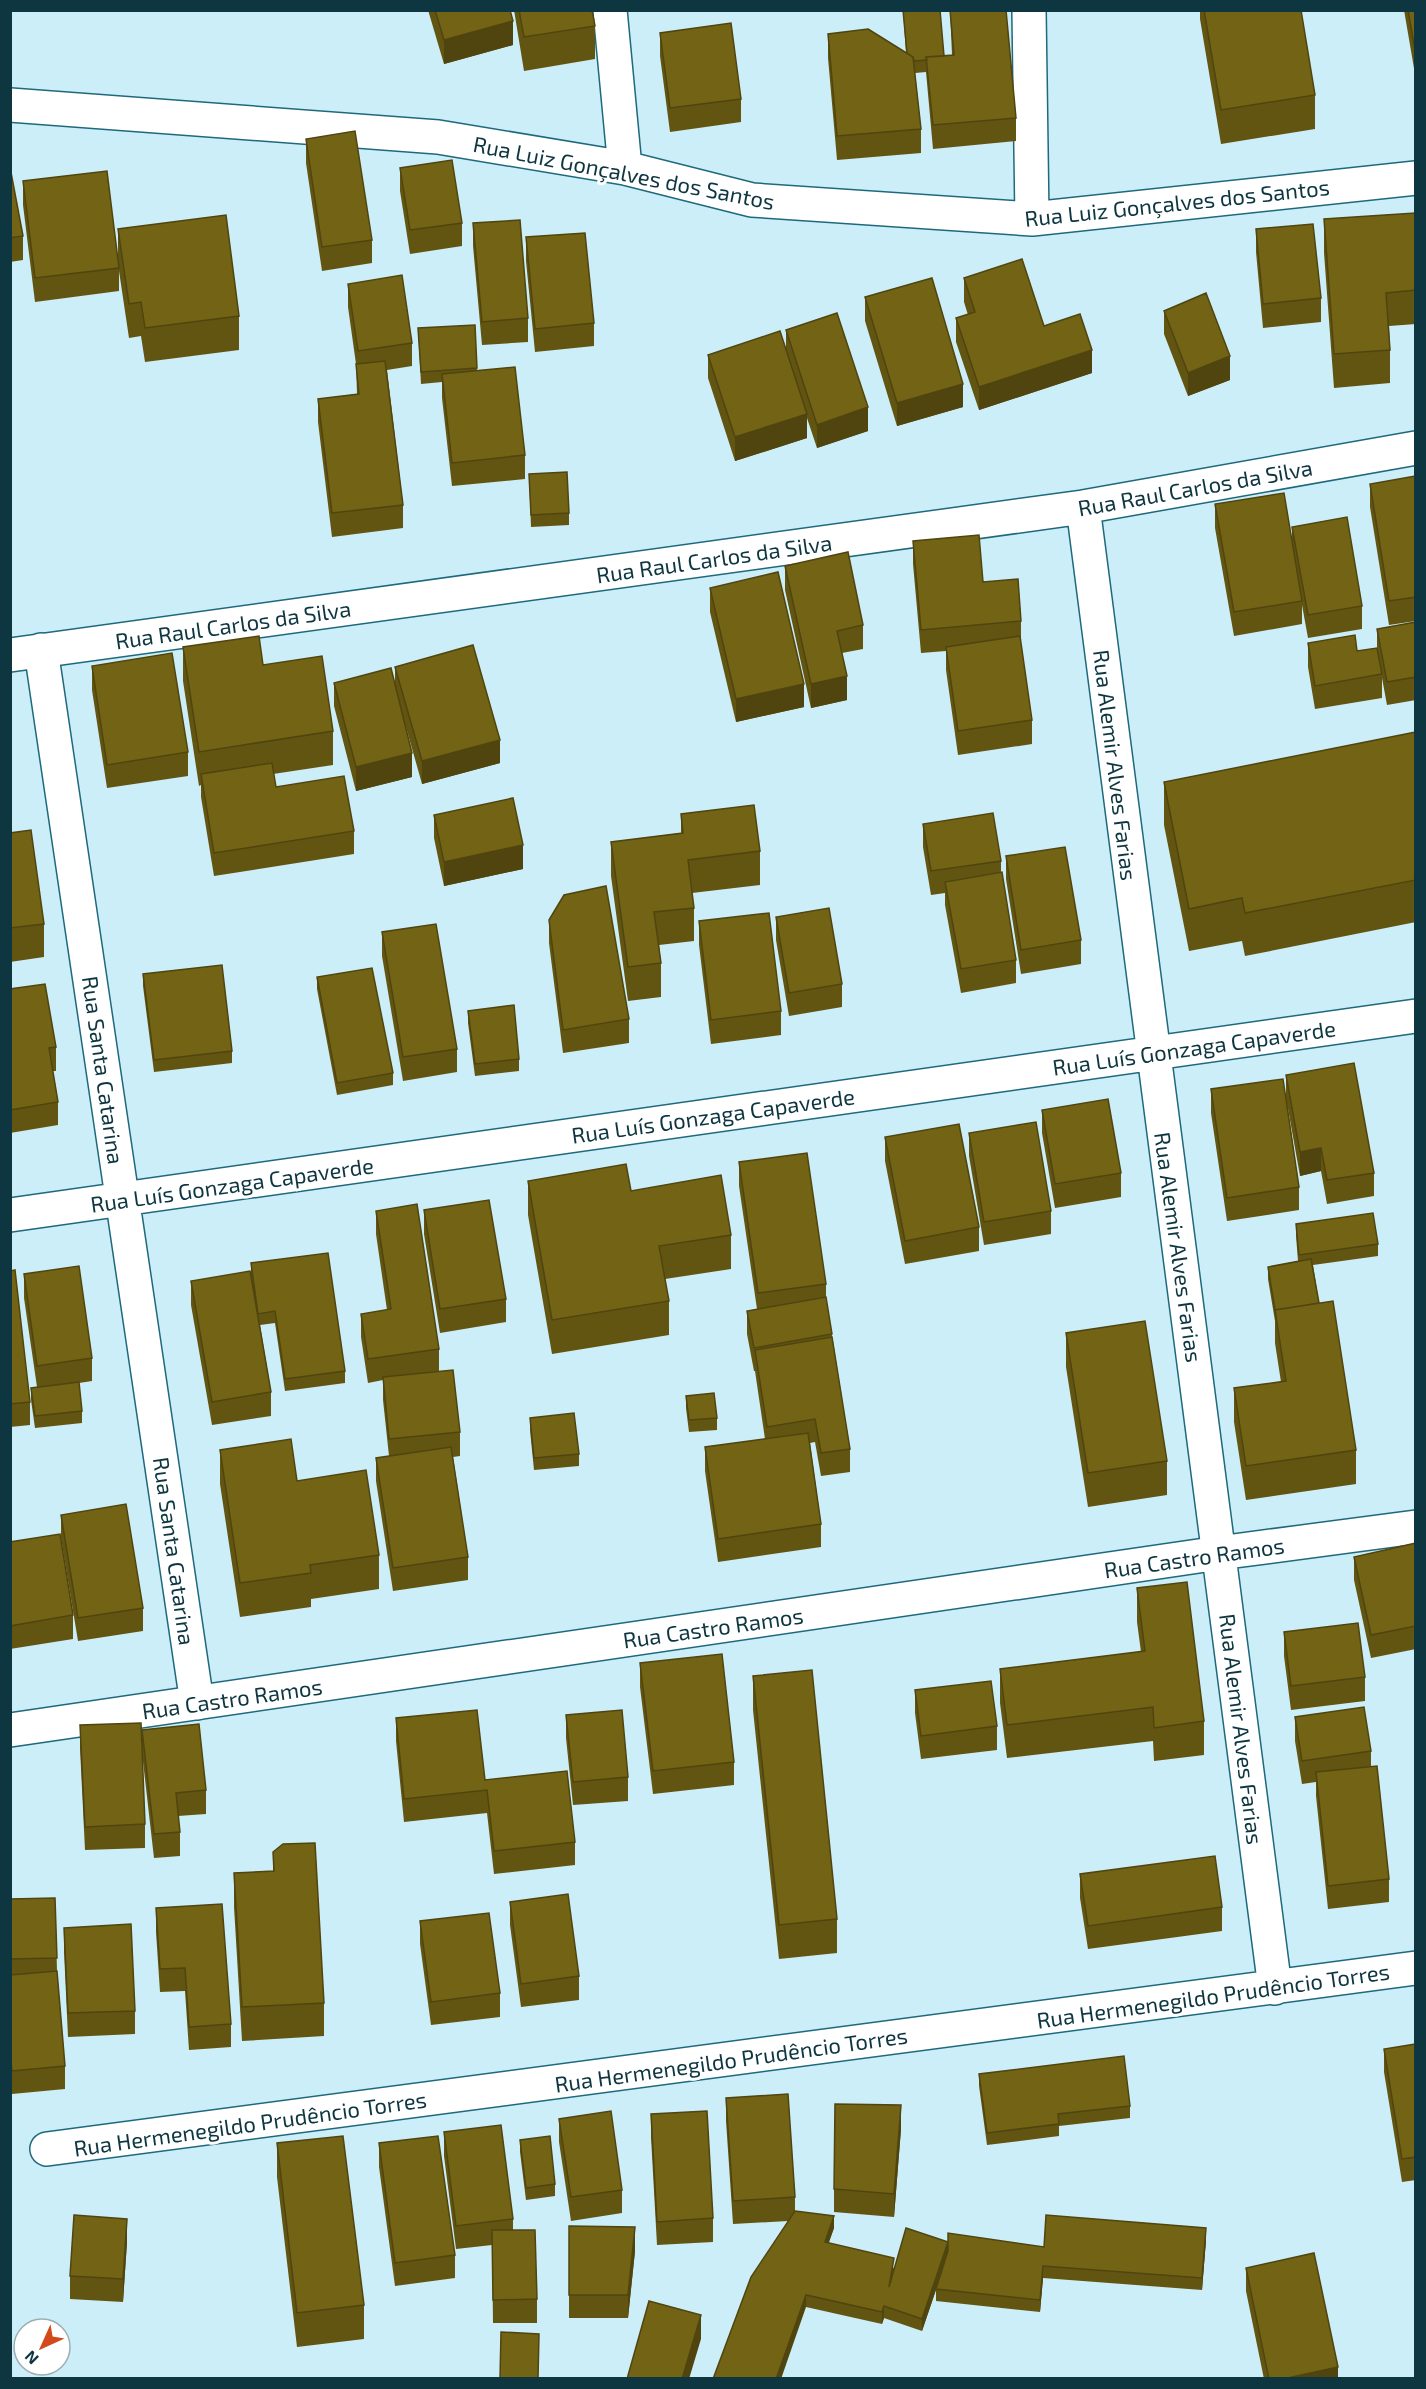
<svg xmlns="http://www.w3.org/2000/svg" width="1426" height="2389" font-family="'Exo 2',sans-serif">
<rect width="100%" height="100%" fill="#cceef8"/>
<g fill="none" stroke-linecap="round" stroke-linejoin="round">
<g stroke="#1f697c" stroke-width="36">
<path id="street" d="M610 10 625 168
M1029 10 1032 219
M10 105 438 137 625 168 752 200 1032 219 1416 178
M1083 507 1275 1988
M41 650 197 1703
M10 655 1083 507 1416 448
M10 1215 1416 1016
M10 1730 1219 1553 1416 1527
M47 2149 1416 1968"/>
</g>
<use href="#street" stroke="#fff" stroke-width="33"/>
</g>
<path fill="#625512" d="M428 10H510L513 45 444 64Z
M514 10H592L595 26V59L524 71Z
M903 10 944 56 952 55 950 10H1006L1016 118V141L933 149 926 72 915 73 921 129V153L837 160 828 58V34L906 53Z
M1200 10H1301L1315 95V129L1221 144 1200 19Z
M1404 10H1416V80Z
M660 33 741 99V122L670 132 660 56Z
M306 139 372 240V263L322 271 306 163Z
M10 167 23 236V260L10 262Z
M400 168 462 223V246L410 254 400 191Z
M23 181 118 258V229L239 316V350L145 362 141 336 129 338 119 271V291L35 302 23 205Z
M1415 213 1416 324 1389 326 1390 350V383L1334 388 1324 253V219Z
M473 223 528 318V342L482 345 473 246Z
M1256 229 1321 298V322L1263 328 1256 252Z
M526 237 594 323V346L535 352 526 261Z
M964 278 1044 326 1092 373 979 410 956 342V318L968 315 964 302Z
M348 284 412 343V366L387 370 403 505V528L332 537 318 422V399L357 394 356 364 348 307Z
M865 297 963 407 897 426 865 321Z
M1164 311 1230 380 1188 396 1164 334Z
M475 325 477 371 525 455V479L452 486 442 398V382L421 384 418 328Z
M786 330 868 431 817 448 807 418V438L735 461 708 378V355L786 349Z
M529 474 569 513V525L531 527Z
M1416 476V621L1389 625 1370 507V484Z
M1215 504 1292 544V527L1362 606V629L1308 638 1302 605V624L1234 636 1215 528Z
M913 541 983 582 1021 621V645L1032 720V744L958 755 946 670V651L921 653 913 564Z
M785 566 863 625V649L842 653 847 700 811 708 785 590Z
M710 588 804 707 736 722 710 612Z
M1416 622V700L1387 705 1382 678V698L1315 709 1308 667V643L1357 651 1377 649V629Z
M183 647 263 665 333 731V765L273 774 276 787 354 831V854L214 876 201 797V785L199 786 183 681Z
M92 666 188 752V776L107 788 92 690Z
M395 667 500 763 422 784 406 727 412 777 356 791 334 706V683L395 685Z
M1416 732V922L1245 956 1242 941 1189 951 1164 825V782Z
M681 814 760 851V885L692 893 694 908V941L659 945 661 963V997L628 1001 611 876V842L681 833Z
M434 815 523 869 444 886 434 838Z
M923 824 1001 861V873L1016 960V983L961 993 945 905V893L931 895 923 847Z
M10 833 44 924V957L10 962Z
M1006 856 1081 940V964L1021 974 1006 879Z
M776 917 842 984V1007L789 1016 776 940Z
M549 920 629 1019V1043L563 1053 549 943Z
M699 921 781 1011V1035L711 1044 699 945Z
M382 932 457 1049V1072L403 1081 382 956Z
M143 974 232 1051V1063L154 1072 143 986Z
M317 977 393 1073V1085L337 1095 317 989Z
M10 989 56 1047V1071H53L58 1102V1125L10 1133Z
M468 1011 519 1059V1071L475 1076 468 1023Z
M1286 1075 1374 1173V1196L1327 1204 1321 1171 1300 1176 1287 1103 1299 1187V1210L1227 1221 1211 1113V1089L1286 1097Z
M1042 1110 1121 1173V1197L1055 1208 1042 1133Z
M969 1133 1051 1211V1234L984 1245 969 1156Z
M885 1137 979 1227V1251L905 1264 885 1161Z
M739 1162 826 1284V1297L850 1449V1472L821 1476 815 1442 810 1443 821 1524V1547L718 1562 705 1471V1447L765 1439 755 1371H754L747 1334V1311L757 1309 739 1186Z
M528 1181 631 1191 731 1235V1269L665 1279 669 1301V1335L552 1354 528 1215Z
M424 1210 506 1299V1322L440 1333 424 1234Z
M376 1211 439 1349V1371L460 1432V1456L453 1457 468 1557V1580L393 1591 376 1481V1458L389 1456 383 1400V1380L368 1383 361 1337V1314L387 1310 376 1234Z
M1296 1224 1378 1244V1256L1313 1265 1319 1303 1356 1450V1484L1246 1500 1234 1422V1388L1281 1382 1275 1343V1321L1268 1279V1267L1298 1261 1296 1236Z
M251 1263 345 1371V1383L285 1391 275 1323 260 1325 271 1392V1416L212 1425 191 1305V1281L251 1273Z
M10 1271 30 1402V1425L10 1427Z
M24 1274 92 1358V1381L79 1383 82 1411V1423L35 1428 31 1400V1388L37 1387 24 1298Z
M1066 1333 1167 1461V1495L1088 1507 1066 1367Z
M686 1396 717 1418V1430L689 1432 686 1408Z
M530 1418 579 1454V1466L534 1470 530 1430Z
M220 1450 297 1481 379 1555V1589L311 1599V1607L240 1617 220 1484Z
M61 1515 143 1608V1631L78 1641 61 1538Z
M10 1542 73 1615V1639L10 1649Z
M1416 1543V1649L1371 1658 1354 1580V1557Z
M1137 1588 1204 1721V1755L1154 1761 1153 1741 1007 1758 1000 1703V1669L1141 1652 1137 1622Z
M1284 1632 1365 1677V1701L1291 1710 1284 1656Z
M640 1663 734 1762V1785L653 1794 640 1687Z
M753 1676 837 1919V1953L779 1959 753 1710Z
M915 1690 997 1726V1750L921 1759 915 1713Z
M566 1715 628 1777V1801L573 1805 566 1738Z
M1295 1717 1371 1751V1766L1389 1879V1902L1328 1909 1316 1796V1782L1302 1784 1295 1741Z
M396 1718 485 1780 575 1842V1865L494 1874 487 1813 404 1822 396 1741Z
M80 1725 145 1824V1848L85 1850 80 1748Z
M142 1730 206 1790V1814L178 1816 180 1832V1856L154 1858 142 1753Z
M273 1852 324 2003V2036L242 2041 234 1907V1873L273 1871Z
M1080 1874 1222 1907V1931L1088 1949 1080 1898Z
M55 1898 57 1971 65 2066V2089L12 2094 10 2079V1899Z
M510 1902 579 1976V2000L521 2007 510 1925Z
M156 1908 231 2024V2047L189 2050 185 1991 160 1992 156 1932Z
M420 1921 500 1993V2017L431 2025 420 1944Z
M64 1928 135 2011V2034L68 2037 64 1951Z
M1416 2044V2180L1402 2182 1384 2072V2049Z
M979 2074 1130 2106V2118L1059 2126V2136L987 2145 979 2086Z
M726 2098 795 2197V2211L834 2228 828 2243 894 2268 948 2242 1044 2247 1206 2240 1202 2290 1043 2278 1040 2312 936 2301V2290L922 2331 884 2318 882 2324 806 2307 788 2221 733 2224 726 2121Z
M651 2114 713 2218V2242L657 2245 651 2137Z
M559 2119 622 2190V2213L571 2221 559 2142Z
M901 2129 894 2217 834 2212V2189Z
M444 2132 513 2219V2230L537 2299V2323H493L492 2245 456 2249 444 2156Z
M520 2140 555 2184V2196L526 2200 520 2152Z
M277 2143 364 2305V2339L297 2347 277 2177Z
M379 2143 455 2255V2278L395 2286 379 2167Z
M569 2226 635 2251 628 2318H569Z
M127 2242 123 2302 70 2299V2276Z
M1246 2268 1338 2379H1264L1246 2291Z"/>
<path fill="#50450f" d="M513 21V45L444 64V40Z
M1092 350V373L979 410V387Z
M1230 356V380L1188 396V373Z
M963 384V407L897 426V403Z
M868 407V431L817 448V425Z
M807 414V438L735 461V437Z
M847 676V700L811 708V684Z
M804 684V707L736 722V699Z
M500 740V763L422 784V761Z
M412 753V777L356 791V767Z
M523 845V869L444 886V862Z
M1321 1148V1171L1300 1176V1152Z
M901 2105V2129L894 2217V2194Z
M834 2216V2228L825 2254V2242Z
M127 2219V2242L123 2302V2279Z
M635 2227V2251L628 2318V2295Z
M1206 2228V2240L1202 2290V2278Z
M948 2242V2254L922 2331V2319Z
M1043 2266V2278L1040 2312V2300Z
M806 2295V2307L781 2379H776Z
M884 2306V2318L882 2324V2312Z
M701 2315V2339L689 2379H682Z
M1338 2367V2379H1283Z"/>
<path fill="#726315" stroke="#50450f" stroke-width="1.5" d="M435 10H510L513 21 444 40Z
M519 10H592L595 26 524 37Z
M903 10H940L944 56 926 57 927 60 914 61 913 57 907 53Z
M950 10H1006L1016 118 933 125 926 57 954 55Z
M1204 10H1301L1315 95 1221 110Z
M1408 10H1416V56Z
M731 23 741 99 670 108 660 33Z
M868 29 913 57 921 129 837 136 828 34Z
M355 131 372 240 322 247 306 139Z
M452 160 462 223 410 230 400 168Z
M10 167 23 236 10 238Z
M107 171 119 268 35 278 23 181Z
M1415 213 1416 290 1386 293 1390 350 1334 354 1324 219Z
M226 215 239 316 145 328 141 302 129 304 118 229Z
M520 220 528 318 482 322 473 223Z
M1313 224 1321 298 1263 304 1256 229Z
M585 233 594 323 535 329 526 237Z
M1022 259 1044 326 1080 314 1092 350 979 387 956 318 975 312 964 278Z
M402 275 412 343 358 351 348 284Z
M932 278 963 384 897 403 865 297Z
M1206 293 1230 356 1188 373 1164 311Z
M837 313 868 407 817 425 786 330Z
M475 325 477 368 421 372 418 328Z
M780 331 807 414 735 437 708 355Z
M385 361 403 505 332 513 318 399 359 394 356 364Z
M515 367 525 455 452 463 442 374Z
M567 472 569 513 531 515 529 474Z
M1416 476V597L1389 601 1370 484Z
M1284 493 1302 601 1234 612 1215 504Z
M1347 517 1362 606 1308 615 1292 527Z
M979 535 983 582 1018 579 1021 621 921 630 913 541Z
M848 552 863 625 837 631 847 676 811 684 785 566Z
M778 572 804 684 736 699 710 588Z
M1416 622V677L1387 682 1377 629Z
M1355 635 1357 651 1377 648 1382 674 1315 686 1308 643Z
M259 636 263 665 322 656 333 731 199 752 183 647Z
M1020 636 1032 720 958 731 946 647Z
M473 645 500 740 422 761 395 667Z
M172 653 188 752 107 765 92 666Z
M391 668 412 753 356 767 334 683Z
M1416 732V880L1245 913 1242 898 1189 909 1164 782Z
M272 763 276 787 344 776 354 831 214 853 201 774Z
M513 798 523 845 444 862 434 815Z
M754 805 760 851 688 860 694 908 654 912 661 963 628 967 611 842 683 833 681 814Z
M993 813 1001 861 931 871 923 824Z
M31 830 44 924 10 928V833Z
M1065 847 1081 940 1021 950 1006 856Z
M1002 872 1016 960 961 969 945 882Z
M606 886 629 1019 563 1030 549 920 564 895Z
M829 908 842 984 789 993 776 917Z
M769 913 781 1011 711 1020 699 921Z
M436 924 457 1049 403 1057 382 932Z
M222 965 232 1051 154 1060 143 974Z
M372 968 393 1073 337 1083 317 977Z
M45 984 56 1047 49 1048 58 1102 10 1110V989Z
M514 1005 519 1059 475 1064 468 1011Z
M1354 1063 1374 1173 1327 1180 1321 1148 1300 1152 1286 1075Z
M1283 1079 1299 1187 1227 1198 1211 1089Z
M1108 1099 1121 1173 1055 1184 1042 1110Z
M1036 1122 1051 1211 984 1222 969 1133Z
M959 1124 979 1227 905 1241 885 1137Z
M807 1153 826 1284 758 1293 739 1162Z
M626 1164 631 1191 721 1175 731 1235 659 1246 669 1301 552 1320 528 1181Z
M489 1200 506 1299 440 1309 424 1210Z
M417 1204 439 1349 368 1359 361 1314 391 1309 376 1211Z
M1373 1213 1378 1244 1299 1255 1296 1224Z
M328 1253 345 1371 285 1379 275 1311 258 1314 251 1263Z
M1311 1259 1319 1303 1275 1310 1268 1267Z
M79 1266 92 1358 37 1366 24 1274Z
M15 1270 30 1402 10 1404V1271Z
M250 1271 271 1392 212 1402 191 1281Z
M826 1297 832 1334 754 1348 747 1311Z
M1333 1301 1356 1450 1246 1466 1234 1388 1286 1381 1275 1310Z
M1145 1321 1167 1461 1088 1473 1066 1333Z
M832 1337 850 1449 821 1453 815 1419 767 1427 755 1350Z
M453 1370 460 1432 389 1439 383 1377Z
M79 1382 82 1411 35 1416 31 1388Z
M714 1393 717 1418 689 1420 686 1396Z
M574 1413 579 1454 534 1458 530 1418Z
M808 1433 821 1524 718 1539 705 1447Z
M291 1439 297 1481 366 1470 379 1555 310 1565 311 1573 240 1583 220 1450Z
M451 1447 468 1557 393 1568 376 1458Z
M126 1504 143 1608 78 1618 61 1515Z
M60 1534 73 1615 10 1626V1542Z
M1416 1543V1626L1371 1635 1354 1557Z
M1187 1582 1204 1721 1154 1728 1153 1707 1007 1725 1000 1669 1145 1651 1137 1588Z
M1358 1623 1365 1677 1291 1686 1284 1632Z
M722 1654 734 1762 653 1771 640 1663Z
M812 1670 837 1919 779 1925 753 1676Z
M991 1681 997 1726 921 1736 915 1690Z
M1364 1707 1371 1751 1302 1761 1295 1717Z
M477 1710 485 1780 567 1771 575 1842 494 1851 487 1790 404 1799 396 1718Z
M622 1710 628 1777 573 1782 566 1715Z
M141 1723 145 1824 85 1827 80 1725Z
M199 1724 206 1790 176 1793 180 1832 154 1834 142 1730Z
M1377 1766 1389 1879 1328 1886 1316 1772Z
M315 1843 324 2003 242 2007 234 1873 274 1871 273 1852 283 1844Z
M1215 1856 1222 1907 1088 1926 1080 1874Z
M568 1894 579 1976 521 1984 510 1902Z
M55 1898 57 1958 10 1959V1899Z
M222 1904 231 2024 189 2027 185 1968 160 1969 156 1908Z
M489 1913 500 1993 431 2002 420 1921Z
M131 1924 135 2011 68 2013 64 1928Z
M57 1971 65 2066 12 2071 10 2056V1975Z
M1416 2044V2157L1402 2159 1384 2049Z
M1124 2056 1130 2106 1058 2114 1059 2124 987 2133 979 2074Z
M788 2094 795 2197 733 2201 726 2098Z
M835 2104 901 2105 894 2194 834 2189Z
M611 2111 622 2190 571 2197 559 2119Z
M707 2111 713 2218 657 2222 651 2114Z
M501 2125 513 2219 456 2226 444 2132Z
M343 2136 364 2305 297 2313 277 2143Z
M438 2136 455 2255 395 2263 379 2143Z
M550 2136 555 2184 526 2188 520 2140Z
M795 2211 834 2216 825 2242 894 2258 889 2287 906 2228 948 2242V2233L1044 2247 1046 2215 1206 2228 1202 2278 1043 2266 1040 2300 936 2289 948 2251V2242L922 2319 884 2306 882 2312 806 2295 776 2379H713L751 2277Z
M74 2215 127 2219 123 2279 70 2276Z
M569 2226 635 2227 628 2295H569Z
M492 2230H535L537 2299 493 2300Z
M1314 2253 1338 2367 1283 2379H1269L1246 2268Z
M649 2301 701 2315 682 2379H627Z
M501 2332 539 2334 538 2379H500Z"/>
<g text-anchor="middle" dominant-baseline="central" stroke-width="6" stroke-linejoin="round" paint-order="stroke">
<g font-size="22" fill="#0d3640" stroke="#fff">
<text transform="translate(624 172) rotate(11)">Rua Luiz Gonçalves dos Santos</text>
<text transform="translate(1177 202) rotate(-6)">Rua Luiz Gonçalves dos Santos</text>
<text transform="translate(1195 487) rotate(-10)">Rua Raul Carlos da Silva</text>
<text transform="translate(714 558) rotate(-8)">Rua Raul Carlos da Silva</text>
<text transform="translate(233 624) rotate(-8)">Rua Raul Carlos da Silva</text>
<text transform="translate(1116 765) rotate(83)">Rua Alemir Alves Farias</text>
<text transform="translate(1194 1047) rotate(-8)">Rua Luís Gonzaga Capaverde</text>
<text transform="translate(104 1070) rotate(82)">Rua Santa Catarina</text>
<text transform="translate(713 1115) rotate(-8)">Rua Luís Gonzaga Capaverde</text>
<text transform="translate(232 1184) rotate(-8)">Rua Luís Gonzaga Capaverde</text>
<text transform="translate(1179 1247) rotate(82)">Rua Alemir Alves Farias</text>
<text transform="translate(175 1551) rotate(82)">Rua Santa Catarina</text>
<text transform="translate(1194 1557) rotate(-8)">Rua Castro Ramos</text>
<text transform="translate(713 1627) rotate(-8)">Rua Castro Ramos</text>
<text transform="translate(232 1698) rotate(-8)">Rua Castro Ramos</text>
<text transform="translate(1242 1729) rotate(83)">Rua Alemir Alves Farias</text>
<text transform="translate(1213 1995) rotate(-8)">Rua Hermenegildo Prudêncio Torres</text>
<text transform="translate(731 2059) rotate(-8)">Rua Hermenegildo Prudêncio Torres</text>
<text transform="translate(250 2123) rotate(-8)">Rua Hermenegildo Prudêncio Torres</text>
</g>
</g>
<rect width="1426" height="2389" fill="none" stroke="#0d3640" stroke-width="24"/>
<g transform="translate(42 2347) rotate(225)"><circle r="28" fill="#ffffff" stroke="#9eafb3" stroke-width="1.5"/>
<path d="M0-4.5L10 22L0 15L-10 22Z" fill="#d24a1b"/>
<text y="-9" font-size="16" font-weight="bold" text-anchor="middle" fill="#0d3640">N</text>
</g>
</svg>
